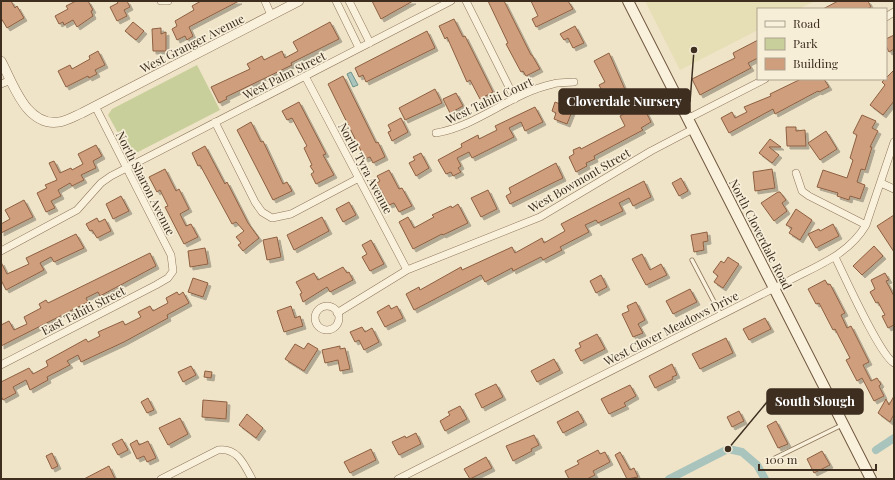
<svg xmlns="http://www.w3.org/2000/svg" width="895" height="480" font-family="'Playfair Display',serif">
<defs>
<filter id="shadow"><feDropShadow dx="3" dy="3" stdDeviation="0" flood-color="#0004"/></filter>
</defs>
<rect width="100%" height="100%" fill="#f0e4c8"/>
<path fill="#e6deb5" d="M645 1H815L799 9H758V30L680 70Z"/>
<path fill="#c9cf9b" d="M197 65 220 110 134 154 128 151 108 115 112 109Z"/>
<path fill="#a9c4bc" stroke="#6f938a" d="M351 72 358 85 353 87 347 74Z"/>
<g fill="none" stroke-linecap="round" stroke-linejoin="round">
<path stroke="#a9c4bc" stroke-width="8" d="M876 450 894 438
M669 479 728 449 742 452 757 465 765 479"/>
</g>
<path fill="#cf9f7d" stroke="#8d5f41" filter="url(#shadow)" d="M1 1H11L15 8 17 6 24 18 7 28 1 18Z
M76 1H88L93 10 91 11 93 16 77 27 73 20 64 25 63 22 59 24 55 16 68 9 66 6Z
M116 1H127L130 7 124 10 127 16 117 21 110 7 118 3Z
M201 1H239L189 27 193 36 187 40 185 36 177 40 172 29 177 26 175 21 194 10 192 6Z
M372 1H413L381 19Z
M488 1H504L531 55H532L540 69 526 76 523 71 521 72 506 44 508 43Z
M531 1H568L573 9 536 27 532 19 538 16Z
M838 1H868L871 7 867 9H823Z
M454 19 463 37 465 36 493 92 480 99 470 80 467 82 447 37 445 39 439 26Z
M133 22 144 31 136 40 125 31Z
M330 22 339 39 291 63 292 65 226 97 227 99 219 103 211 87 250 69 247 64 262 56 264 60 282 51 285 58 298 51 293 42Z
M575 26 584 43 573 48 568 38 564 40 560 34Z
M161 28V34L166 32V51H153L152 29Z
M427 31 435 48 366 82 363 75 359 77 355 68Z
M894 35V49L889 52 886 46V39Z
M758 40V58L748 63 751 68 700 95 692 79 735 58 733 53Z
M98 51 105 65 95 70 97 74 89 78 88 76 66 87 58 71 70 65 72 69 90 59 89 56Z
M609 53 627 94 608 103 599 85 605 82 594 61Z
M894 70V101L883 115 870 105 885 85 882 82Z
M343 76 376 143 378 142 385 157 373 163 370 157 365 159 328 84Z
M801 79H824L829 87 819 92 818 91 775 114 773 109 729 133 721 118 732 112 735 118 747 112 744 107 771 96 770 94Z
M435 89 442 103 405 120 399 108Z
M456 93 463 106 450 113 443 99Z
M299 102 326 154 323 155 334 175 316 184 311 174 314 172 310 166 312 165 304 148 307 146 292 118 287 120 282 111Z
M555 102 573 109 567 124 554 119 556 113 552 111Z
M642 104 651 122 641 128 643 130 594 156 595 159 586 163 587 166 576 172 569 157 574 154 573 150 580 147 581 149 625 126 620 116Z
M535 107 543 122 525 131 521 122 509 128 514 137 472 158 469 152 457 158 461 166 458 168 461 172 453 176 451 172 446 174 438 160 462 147 461 144 478 135 479 139 497 130 495 126Z
M862 115 876 121 872 128 878 131 870 147H872L865 170 861 169 857 182 865 185 860 199 850 196 849 200 837 196 838 193 817 187 823 170 847 178 853 160 850 158 857 135 853 133Z
M401 118 408 132 392 141 388 132 391 131 388 125Z
M251 122 261 142 263 141 283 184 287 182 292 191 273 200 237 130Z
M786 127H796V131L805 130 806 146H787Z
M826 131 837 149 820 160 808 143Z
M770 139 781 147H769L779 155 772 163 759 153Z
M96 145 102 156 93 161 96 168 81 175 84 180 72 186 70 183 58 190 61 196 51 201 55 208 46 212 37 193 47 188 45 185 57 180 49 163 54 161 60 173 71 168 72 170 83 164 78 154Z
M205 146 225 184 227 182 248 223 259 238 243 251 238 245 241 243 236 237 244 231 236 222 232 224 200 165 198 166 192 153Z
M421 153 429 168 416 176 409 163 415 160 413 157Z
M556 163 563 178 510 204 506 196 511 193 509 188Z
M165 169 176 191 179 189 189 209 180 214 186 226 191 224 198 237 184 244 165 207 168 206 160 190 157 192 149 177Z
M772 169 775 188 755 191 753 172Z
M389 170 399 189 402 188 412 206 399 212 394 203 389 205 377 183 380 181 377 176Z
M681 178 688 191 679 196 672 183Z
M644 181 651 197 633 206 629 198 619 203 623 211 598 223 596 220 585 225 589 232 560 247 562 250 543 260 541 257 513 271 512 268 485 282 481 275 414 310 406 294 419 287 420 290 461 267 462 270 512 247 515 253 542 238 544 243 565 231 561 224Z
M488 190 497 209 481 217 471 198Z
M778 192H780L786 200 782 203 787 211 774 221 761 203Z
M121 196 129 211 113 219 106 204Z
M24 200 33 217 1 233V224L10 219 5 210Z
M349 202 356 215 343 222 336 209Z
M458 204 468 223 443 235 442 234 413 249 399 222 408 217 414 228 434 217 432 215 451 206 452 208Z
M796 209 812 220 800 240 789 233 792 228 786 225Z
M894 215V252L877 226Z
M322 217 329 231 294 250 287 235Z
M97 218 99 222 105 219 111 231 97 238 92 230 90 231 86 224Z
M833 224 839 236 816 248 808 234 819 229 820 231Z
M707 232 708 241 703 242 704 250 694 252 691 235Z
M76 234 84 248 54 262 51 257 40 263 44 270 6 290 1 280V262L7 274 29 264 26 258Z
M277 237 281 257 267 260 263 240Z
M371 240 384 264 370 271 362 257 367 254 362 245Z
M874 246 883 256 862 275 853 266Z
M205 248 208 264 190 267 188 251Z
M150 253 156 266 100 296 98 292 86 298 88 302 1 346V325L9 321 14 330 27 324 24 317 41 308 39 304 46 300 48 303Z
M642 254 650 270 661 264 667 275 646 285 632 259Z
M728 257 739 264 723 288 714 282 718 276 713 272 721 261 724 263Z
M343 267 347 273 349 272 353 280 330 292 327 287 303 302 300 294 302 293 296 282 314 273 318 280Z
M885 273 889 280 886 281 894 296V325L888 328 882 316 885 315 878 302 876 303 870 292 875 289 871 280Z
M601 275 607 287 596 293 590 281Z
M193 278 208 283 203 297 188 292Z
M825 280 828 285 830 284 845 313 841 315 847 328 851 326 869 362 863 365 871 381 877 378 881 384 879 386 884 396 874 401 862 378 857 381 846 360 850 358 835 329 833 330 819 303 816 304 808 289Z
M690 289 697 302 673 314 666 301Z
M177 292 179 295 183 292 189 303 167 315 168 318 124 342 81 362 78 355 67 361 70 365 47 377 48 380 30 390 26 380 13 387 16 393 3 400 1 396V382L29 368 33 374 48 366 46 361 86 339 88 342 100 336 98 332 123 321 125 325 141 317 138 312 150 306 153 311 168 303 166 298Z
M636 302 645 320 638 324 643 333 633 337 622 314 629 311 627 306Z
M389 305 391 309 397 306 403 318 385 327 377 312Z
M291 306 295 318 300 316 303 326 284 332 277 311Z
M765 318 771 329 749 340 743 329Z
M362 327 365 332 372 328 379 342 364 350 359 340 355 342 350 332Z
M597 334 605 349 581 361 575 350 581 347 579 343Z
M726 338 733 353 700 369 692 354Z
M308 343 318 349 304 371 285 359 295 344 304 349Z
M340 346V349L345 348 350 369 340 371 338 360 325 363 322 350Z
M554 359 560 370 537 382 531 371Z
M672 364 677 375 672 377 673 379 655 388 649 376Z
M191 366 196 375 183 382 178 372Z
M205 371 212 372 211 378 204 377Z
M496 384 503 397 482 408 475 394Z
M630 385 636 396 624 403 626 406 609 414 601 399Z
M894 396V414L890 422 878 413 886 399 889 405Z
M148 398 154 410 147 413 141 402Z
M203 400 227 402 226 419 202 417Z
M460 406 467 419 445 431 440 421 450 415 448 412Z
M578 411 584 422 563 433 557 422Z
M739 411 744 421 732 427 727 417Z
M247 414 263 428 256 438 239 425Z
M180 418 188 434 168 445 159 428Z
M776 421 788 444 778 448 767 426Z
M416 433 421 444 399 455 392 442 405 436 406 438Z
M534 435 539 445 531 449 532 451 513 461 506 446Z
M122 439 128 450 118 455 112 444Z
M137 440 139 445 148 441 156 458 147 462 144 456 137 459 130 444Z
M371 449 376 460 350 473 344 462Z
M598 450 600 454 605 452 610 462 593 471 595 475 587 479H569L565 471 579 464 577 461Z
M822 451 830 465 814 473 807 459Z
M620 452 630 470 634 468 638 477 627 479 615 455Z
M52 453 58 466 52 469 46 456Z
M486 457 492 468 470 479 464 469Z
M109 466 115 479H84Z"/>
<g fill="none" stroke-linecap="round" stroke-linejoin="round">
<g stroke="#8d765c" stroke-width="5">
<path id="service" d="M692 260 721 315
M775 458 842 425"/>
</g>
<g stroke="#8d765c" stroke-width="8">
<path id="minor" d="M161 1H168
M265 1 271 15
M336 1 359 48
M349 1 370 43
M466 1 515 99
M886 17 894 12
M305 76 407 270
M1 84 11 80
M687 119 765 79
M215 122 255 202 262 212 272 218 291 214 359 178
M436 133C478 126 511 93 553 84 559 82 567 83 574 82
M796 173 802 191 809 196 866 225
M881 183 894 189
M1 251 77 210 101 183 111 176 451 1
M835 257C845 277 879 354 894 363
M315 318a12 12 0 1 1 24 0a12 12 0 1 1-24 0Z
M337 313 407 270 540 217 651 151 693 129
M1 365 156 285 168 278 173 271 171 255 95 106
M161 479 218 450C237 447 244 464 252 479
M398 479 790 280C819 265 849 254 866 225L894 142"/>
</g>
<g stroke="#8d765c" stroke-width="10">
<path id="tertiary" d="M1 61C13 83 26 127 59 122 67 121 75 116 82 113L299 1"/>
</g>
<g stroke="#6f573f" stroke-width="12">
<path id="secondary" d="M628 1 871 479"/>
</g>
<use href="#service" stroke="#faf1dc" stroke-width="3.5"/>
<use href="#minor" stroke="#faf1dc" stroke-width="7"/>
<use href="#tertiary" stroke="#faf1dc" stroke-width="9"/>
<use href="#secondary" stroke="#faf1dc" stroke-width="10"/>
</g>
<g text-anchor="middle" dominant-baseline="central" stroke-width="3.5" stroke-linejoin="round" paint-order="stroke">
<g font-size="12" fill="#3d2e20" stroke="#f7eed8">
<text transform="translate(192 43) rotate(-27)">West Granger Avenue</text>
<text transform="translate(284 75) rotate(-27)">West Palm Street</text>
<text transform="translate(489 100) rotate(-25)">West Tahiti Court</text>
<text transform="translate(366 168) rotate(62)">North Tyra Avenue</text>
<text transform="translate(579 180) rotate(-30)">West Bowmont Street</text>
<text transform="translate(146 183) rotate(63)">North Sharon Avenue</text>
<text transform="translate(761 234) rotate(63)">North Cloverdale Road</text>
<text transform="translate(83 310) rotate(-27)">East Tahiti Street</text>
<text transform="translate(671 328) rotate(-27)">West Clover Meadows Drive</text>
</g>
</g>
<path fill="none" stroke="#3d2e20" stroke-width="1.5" d="M694 50L690 102M728 449L767 402"/>
<g fill="#3d2e20" stroke="#f7eed8" stroke-width="1.5">
<circle cx="694" cy="50" r="4"/>
<circle cx="728" cy="449" r="4"/>
</g>
<g fill="#3d2e20" stroke="#3d2e20" stroke-width="1.5">
<rect x="559" y="89" width="131" height="25" rx="4"/>
<rect x="767" y="389" width="96" height="25" rx="4"/>
</g>
<g font-size="13" text-anchor="middle" font-weight="bold" fill="#fff">
<text x="624" y="106">Cloverdale Nursery</text>
<text x="815" y="406">South Slough</text>
</g>
<rect width="895" height="480" fill="none" stroke="#3d2e20" stroke-width="4"/>
<rect x="757" y="8" width="130" height="72" fill="#f7eed8" stroke="#ada18e"/>
<rect x="765" y="21" width="20" height="6" fill="#faf1dc" stroke="#ada18e"/>
<text x="793" y="28" font-size="12" fill="#3d2e20">Road</text>
<rect x="765" y="38" width="20" height="12" fill="#c9cf9b" stroke="#ada18e"/>
<text x="793" y="48" font-size="12" fill="#3d2e20">Park</text>
<rect x="765" y="58" width="20" height="12" fill="#cf9f7d" stroke="#ada18e"/>
<text x="793" y="68" font-size="12" fill="#3d2e20">Building</text>
<path d="M759 464v6h117v-6" fill="none" stroke="#3d2e20" stroke-width="2"/>
<text x="765" y="464" font-size="12" fill="#3d2e20" stroke="#f7eed8" stroke-width="3" paint-order="stroke">100 m</text>
</svg>
